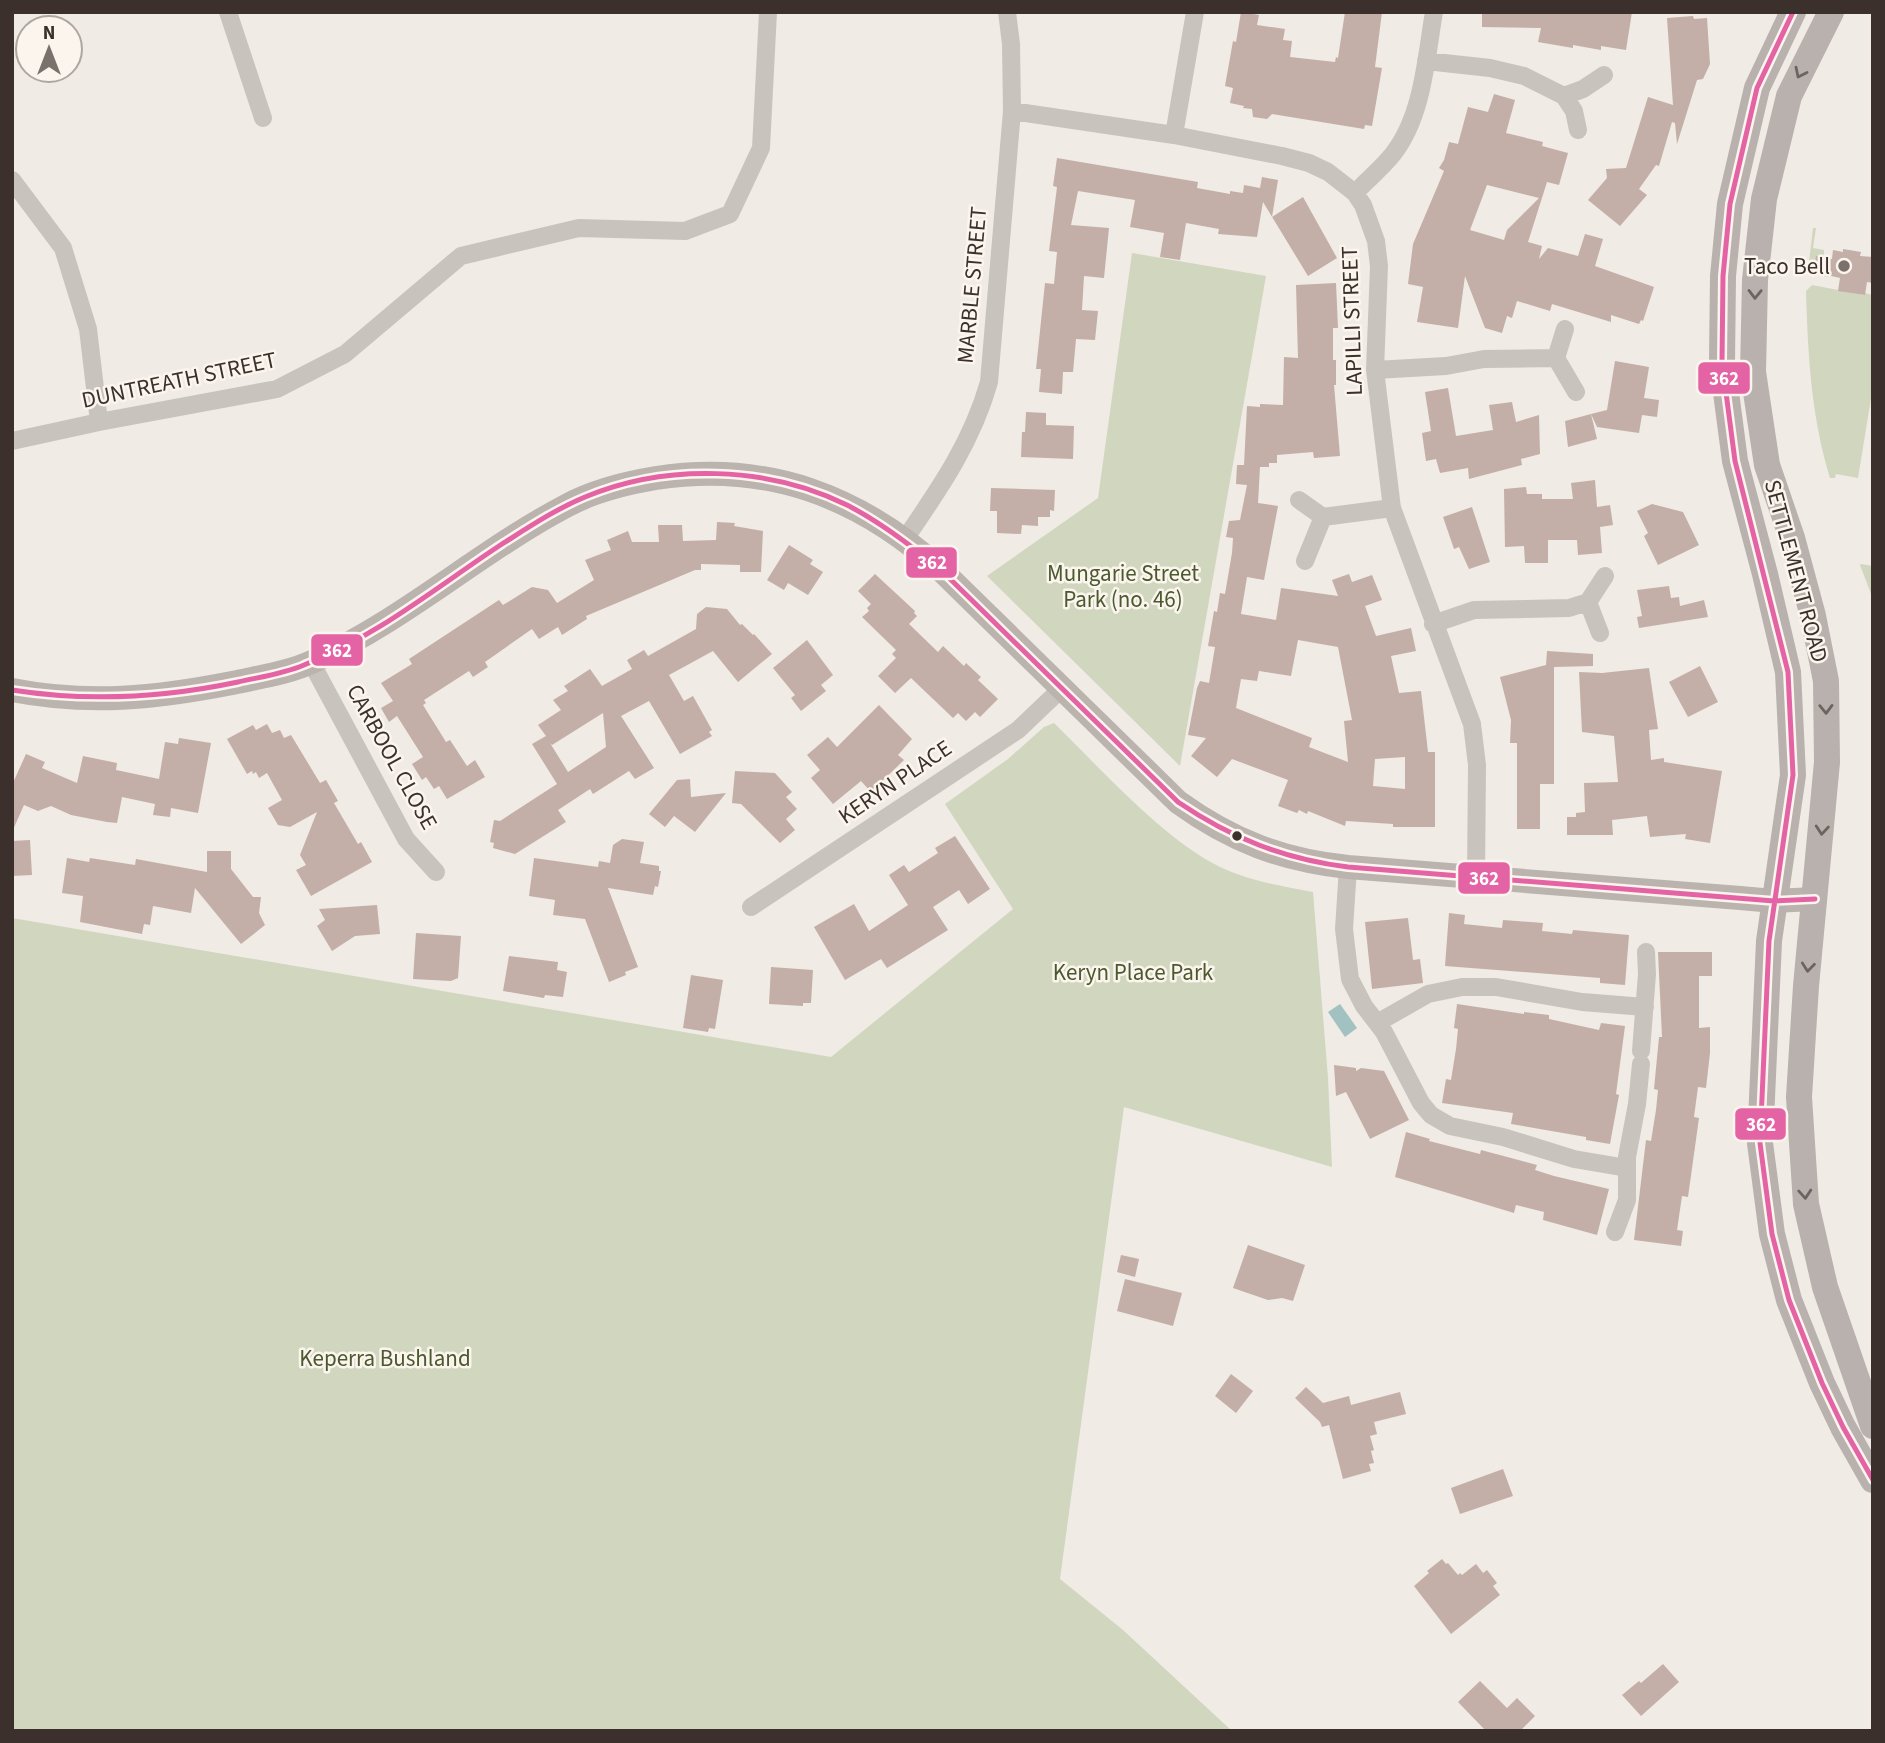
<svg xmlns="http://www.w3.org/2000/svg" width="1885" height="1743" font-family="'Source Sans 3',sans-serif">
<rect width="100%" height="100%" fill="#f0ebe5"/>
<path fill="#d1d6bf" d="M1813 228H1816L1813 248 1824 250V258L1816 257 1814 272 1829 275V277L1811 274 1808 271Z
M1132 253 1266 276 1180 766 987 576 1098 498Z
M1812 285 1864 295 1865 293 1873 295V386L1858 478 1836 474 1835 478H1830C1811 415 1808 356 1806 291Z
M1861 564 1873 566V599L1860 565Z
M1054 723C1100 768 1163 839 1220 867 1250 881 1281 886 1313 892L1328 1078 1332 1167 1124 1107 1060 1579 1123 1630 1232 1731H12V918L831 1057 1013 909 945 804 1008 759 1044 727Z"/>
<path fill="#a1c2c1" d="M1340 1004 1357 1028 1345 1037 1328 1012Z"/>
<path fill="#c3afa7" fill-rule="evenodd" d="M1241 12 1259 15 1257 25 1285 29 1283 40 1292 41 1290 57 1335 62 1336 57 1338 58 1345 12H1382L1375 67 1382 68 1372 126 1365 125 1364 129 1272 114 1267 119 1253 117 1252 109 1243 108 1244 106 1230 103 1233 88 1225 86 1233 41 1236 42Z
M1482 12H1632L1626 50 1601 46V50L1573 45V48L1538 42 1541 28 1482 27Z
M1693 16 1694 19 1707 18 1710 64 1703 79 1697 80 1677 144 1675 123 1672 122 1659 166 1656 165 1639 189 1647 195 1620 226 1588 200 1607 178 1606 169 1626 168 1648 97 1673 105 1667 18Z
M1494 94 1515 100 1506 133 1543 142 1542 146 1568 153 1559 185 1547 182 1528 242 1542 246 1539 259 1548 248 1578 256 1585 234 1603 239 1595 266 1654 287 1643 321 1641 320 1639 324 1611 315V322L1552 304 1550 311 1517 301 1512 318 1507 316 1502 333 1485 328 1465 276 1458 328 1417 322 1423 287 1408 284 1413 244 1444 171 1439 168 1444 160 1449 142 1458 144 1468 107 1488 112ZM1487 185 1539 198 1507 230 1504 240 1470 230Z
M1057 158 1198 182 1197 188 1230 194V191L1243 193 1244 185 1260 188 1262 177 1278 180 1272 217 1303 197 1337 258 1308 276 1263 202 1257 237 1218 234 1219 229 1186 223 1180 260 1160 257 1164 233 1130 227 1135 200 1078 191 1071 225 1109 228 1104 278 1084 276 1082 310 1098 311 1095 340 1076 339 1073 372H1063L1062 394 1039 392 1041 369H1036L1045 283 1054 284 1057 252 1049 251 1057 187 1053 186Z
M1843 249 1861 252 1860 256 1873 257V283L1867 282 1865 295 1838 291 1840 278 1814 272 1816 256 1832 259 1833 250 1843 252Z
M1336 283 1338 328H1333V360H1336V385H1334L1340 456 1314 458 1313 452 1277 455V463H1269V467H1260L1258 503 1278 506 1264 580 1247 577 1241 614 1276 620 1281 588 1338 596 1332 580 1349 574 1352 582 1372 575 1382 600 1365 606 1376 636 1411 628 1416 651 1391 656 1399 693 1421 691 1428 752H1435V827H1393V824L1346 821 1345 826 1308 811 1307 814 1299 810 1297 813 1278 806 1288 780 1232 759 1217 777 1191 756 1206 738 1188 735 1197 688 1200 681 1209 683 1215 647 1208 646 1214 611 1217 612 1220 593 1225 594 1232 553 1233 538 1226 537 1229 521 1240 520 1247 485 1236 484 1237 465H1244L1247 406 1260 407V404L1283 405 1284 357 1298 358 1296 285ZM1298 640 1338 647 1352 720 1344 721 1348 762 1309 747 1312 738 1236 708 1241 679 1257 681 1259 671 1291 676ZM1405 757V789L1373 786 1375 759Z
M1615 361 1649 367 1644 398 1659 400 1657 417 1642 415 1639 433 1597 427 1591 414 1607 410Z
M1448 388 1456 436 1493 430 1489 405 1512 402 1516 422 1539 415 1540 454 1521 459 1522 465 1469 479 1468 468 1440 473 1436 459 1426 461 1422 433 1431 431 1425 392Z
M1026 412 1046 413V425L1074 426 1073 459 1021 457 1022 432H1025Z
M1591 414 1597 439 1568 447 1565 421Z
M1595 480 1597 507 1610 505 1613 525 1600 527 1602 553 1578 555 1577 540H1548V563H1525L1524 546 1505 547 1504 489 1526 487 1527 494H1542V499H1573L1571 483Z
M991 488 1055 490 1054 511 1050 510V517H1038V526L1022 525 1021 534 997 533V511H990Z
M1652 504 1683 512 1699 545 1658 565 1644 536 1648 533 1637 511Z
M1472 507 1490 562 1469 569 1459 547 1454 549 1443 517Z
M717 522 735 523 734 526 763 531 761 572H740V565L701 564V570H695L586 616 587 619 562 635 558 627 539 639 532 629 485 662 488 667 473 677 469 671 424 700 426 703 423 705 446 742 450 740 467 766 475 760 485 777 447 799 439 786 434 789 426 777 422 780 412 764 423 757 397 716 389 722 381 708 393 701 381 683 412 664 409 659 499 600 503 605 532 587 548 590 557 603 594 580 585 560 611 550 607 540 628 531 632 542H659L658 525H682L683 541 716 540Z
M789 545 813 560 810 564 823 572 808 595 788 583 784 590 767 580Z
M875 574 915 611 914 613 917 616 909 624 938 652 943 646 964 666 966 663 981 677 978 680 998 699 980 717 975 712 966 721 958 713 953 718 911 678 895 693 878 676 896 658 892 654 896 650 862 617 869 611 867 608 871 604 858 591Z
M1669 586 1671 598 1679 597 1680 606 1704 600 1708 617 1639 628 1637 617 1642 616 1637 590Z
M706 607 727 609 740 625 742 624 753 635 754 634 772 654 738 682 713 651 669 675 684 701 693 696 712 730 709 732 712 736 680 754 649 701 621 716 654 768 635 779 629 771 593 794 590 789 558 810 566 822 515 854 493 848 494 843 490 842 494 820 500 821 557 784 532 744 546 736 538 725 561 710 553 700 568 691 564 686 590 669 602 686 632 669 627 660 644 650 648 656 696 629 697 614ZM603 713 606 747 568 772 550 743 552 745Z
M807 640 833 675 821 685 826 691 801 711 791 698 795 695 773 668Z
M1547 651 1593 654V666L1554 667V784H1540V829H1517V743H1510L1511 720 1500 677 1546 665Z
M1700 666 1718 702 1688 717 1669 682Z
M1649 668 1658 729 1649 730 1651 760 1664 758V762L1722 771 1710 843 1685 839 1686 834 1650 837 1647 816 1612 820 1613 835H1567V817H1576V813L1585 812 1584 783 1618 782 1614 736 1582 732 1579 672 1602 673Z
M879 705 912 739 898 755 904 760 871 792 861 781 833 804 811 778 820 770 807 755 828 737 837 747Z
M267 724 272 733 280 730 284 738 291 735 320 783 326 780 338 801 334 803 358 844 361 842 372 862 311 896 296 870 306 865 300 855 317 812 290 827 278 825 268 808 282 800 267 773 259 778 256 772 253 774 252 771 247 774 227 739 253 725 256 730Z
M179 738 211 743 198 813 171 808 170 817 153 815 155 804 122 797 117 823 107 822 71 815 51 806 38 811 24 805 12 832V785L26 754 45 762 42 768 77 783 83 756 117 763 116 770 159 779 165 742 178 744Z
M735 771 775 773 792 792 786 797 797 809 786 819 795 830 780 843 741 804 732 803Z
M690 779 691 797 726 793 695 832 674 816 665 827 649 814 677 780Z
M955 836 990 889 968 904 959 890 933 907 948 930 887 968 881 959 845 980 814 927 854 904 869 931 908 905 889 875 904 865 909 872 938 853 935 848Z
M622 839 644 842 640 863 659 866V871H661L658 887 655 886 653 895 608 888 638 967 625 972 626 975 609 982 585 919 553 915 555 900 529 896 534 858 598 867 599 861 610 863 613 845Z
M30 840 32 875 12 876V841Z
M207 851H231V869L253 897H261L259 913 265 925 241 944 195 888 191 913 153 906 150 925 144 924 142 934 80 922 83 896 62 893 67 858 89 862 90 858 135 865 136 859 207 872Z
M377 905 380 934 355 936 332 951 317 926 325 920 319 909Z
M1449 913 1465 915 1464 924 1502 928 1503 920 1543 923 1542 931 1572 934 1573 930 1629 935 1625 985 1600 983V978L1445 966Z
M1408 918 1413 960 1420 959 1423 983 1372 989 1365 922Z
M416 933 461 936 458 978 451 981 413 979Z
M1658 952H1712V976H1699V1028L1710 1027V1053L1706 1088 1698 1087 1694 1117 1699 1118 1688 1197 1682 1196 1677 1230 1683 1231 1681 1246 1634 1240 1646 1140 1651 1141 1656 1110 1658 1090 1654 1089 1659 1037H1662Z
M509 956 558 962 557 970 567 972 563 997 545 995 544 998 503 991Z
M771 967 813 970 811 1003H803V1006L769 1004Z
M691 975 723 980 715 1029 709 1028 708 1032 683 1028Z
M1457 1004 1524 1014V1012L1549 1015V1019L1599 1030 1601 1023 1625 1026 1616 1094 1619 1095 1610 1144 1586 1140V1137L1511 1124 1513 1113 1442 1103 1446 1079 1451 1080 1456 1049 1458 1029 1454 1028Z
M1334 1065 1356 1068V1071L1361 1068 1384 1071 1409 1120 1370 1139 1346 1092 1336 1096Z
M1406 1132 1430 1139 1429 1141 1480 1154 1481 1150 1537 1165 1535 1170 1554 1176 1609 1189 1597 1235 1543 1220 1544 1212 1516 1205 1514 1213 1395 1177Z
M1248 1245 1305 1265 1293 1301 1282 1298 1268 1300 1233 1288Z
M1121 1255 1139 1259 1135 1277 1117 1272Z
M1125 1279 1182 1293 1173 1326 1117 1311Z
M1231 1374 1253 1391 1236 1413 1215 1396Z
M1306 1387 1323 1403 1349 1396 1351 1405 1400 1392 1406 1414 1374 1422 1377 1434 1370 1436 1374 1450 1371 1451 1374 1463 1369 1464 1371 1471 1343 1479 1329 1425 1322 1427 1320 1422 1295 1398Z
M1503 1469 1513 1496 1460 1514 1451 1488Z
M1442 1559 1446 1564 1448 1563 1458 1575 1460 1573 1462 1575 1476 1564 1483 1573 1487 1570 1497 1583 1493 1586 1500 1595 1451 1634 1414 1586 1429 1573 1427 1571Z
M1663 1664 1679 1682 1641 1716 1622 1695 1639 1681 1641 1683Z
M1480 1681 1507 1708 1517 1698 1535 1716 1520 1731H1486L1458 1702Z"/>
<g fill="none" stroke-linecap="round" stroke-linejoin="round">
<path stroke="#c9c3be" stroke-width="18" d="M228 12 263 118
M1426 61 1490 68 1524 76 1564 96 1574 111 1578 130
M1564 96 1583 89 1604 75
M1012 111 1174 135 1282 156 1309 163 1328 172 1355 193 1363 205 1376 241 1379 266 1375 370 1392 508 1472 724 1477 765 1476 878
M1174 135 1195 12
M12 180 63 248 88 329 99 422
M1355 193C1367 180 1382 168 1393 154 1423 116 1426 58 1434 12
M1565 329 1556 358 1576 392
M1375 370 1446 366 1484 359 1556 358
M12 441 99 422 277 389 345 354 461 256 579 228 685 231 730 214 761 148 768 12
M1299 500 1323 517 1392 508
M905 539C940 488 972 442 989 382L1012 111 1011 44 1007 12
M1305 561 1323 517
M1433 624 1474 610 1569 608 1588 602
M1600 633 1588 602 1605 576
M311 662 406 839 436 872
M1348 867 1344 929 1350 979 1364 1006 1384 1032 1421 1103 1431 1115 1450 1126 1503 1137 1574 1159 1627 1168
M751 907 1018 730 1061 689
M1377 1023 1428 994 1462 987H1496L1582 1002 1645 1007
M1641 1051 1647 974 1646 952
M1615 1232 1627 1200V1157L1637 1104 1641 1064"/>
<path stroke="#bab3ae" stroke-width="24" d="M12 690C89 705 156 698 232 683 259 677 289 673 314 661 404 620 479 552 566 506 593 491 626 483 656 478 768 461 860 496 942 571L1178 802C1232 841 1282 860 1348 867L1740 898 1774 901 1815 899"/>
<path stroke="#b8b1ad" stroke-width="26" d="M1793 12 1757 88 1730 204 1723 276 1722 362 1735 461 1765 574 1788 672 1793 775 1769 941 1760 1143 1772 1234 1789 1300 1822 1383 1843 1427 1873 1480
M1831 12 1789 96 1764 199 1755 280 1753 372 1767 465 1792 538 1813 616 1826 681 1827 762 1806 986 1799 1097 1806 1204 1825 1287 1873 1426"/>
<g stroke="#fbf5ee" stroke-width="10">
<path id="bus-1" d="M1793 12 1757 88 1730 204 1723 276 1722 362 1735 461 1788 672 1793 775 1769 941 1760 1143 1772 1234 1789 1300 1822 1383 1843 1427 1873 1480
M12 690C88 702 162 698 238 682 260 677 283 674 304 665 376 637 438 586 502 544 529 527 556 509 585 497 666 463 768 466 847 505 882 523 912 546 942 571L1178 802C1231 838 1284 859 1348 867L1774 901 1815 899"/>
</g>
<use href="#bus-1" stroke="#e463a4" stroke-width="5"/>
</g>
<defs><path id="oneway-chevron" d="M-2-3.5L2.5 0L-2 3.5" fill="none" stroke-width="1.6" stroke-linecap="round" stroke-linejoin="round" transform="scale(1.75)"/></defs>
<g stroke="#6d645f">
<use href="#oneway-chevron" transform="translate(1800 73) rotate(116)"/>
<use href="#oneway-chevron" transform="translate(1755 294) rotate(91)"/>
<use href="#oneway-chevron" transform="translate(1826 709) rotate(89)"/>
<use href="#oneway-chevron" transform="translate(1822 830) rotate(95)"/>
<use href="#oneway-chevron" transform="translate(1808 967) rotate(96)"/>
<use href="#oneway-chevron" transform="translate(1805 1194) rotate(86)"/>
</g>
<circle fill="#7a716c" stroke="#fbf5ee" stroke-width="2.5" cx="1844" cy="266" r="7"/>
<circle fill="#3b302b" stroke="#fbf5ee" stroke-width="2.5" cx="1237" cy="836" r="6"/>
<g text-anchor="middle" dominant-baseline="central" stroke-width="5" stroke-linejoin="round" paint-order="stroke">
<g font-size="23" fill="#3b302b" stroke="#fbf5ee" text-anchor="end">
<text x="1830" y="266">Taco Bell</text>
</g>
<g font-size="23" fill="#3b302b" stroke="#fbf5ee">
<text transform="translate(972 285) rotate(-85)">MARBLE STREET</text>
<text transform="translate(1352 321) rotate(-92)">LAPILLI STREET</text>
<text transform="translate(179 380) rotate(-12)">DUNTREATH STREET</text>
<text transform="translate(1796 571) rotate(75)">SETTLEMENT ROAD</text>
<text transform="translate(392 757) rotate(61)">CARBOOL CLOSE</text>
<text transform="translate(895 782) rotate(-34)">KERYN PLACE</text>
</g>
<g font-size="23" fill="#4a5a2e" stroke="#fbf5ee">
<text x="1123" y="573">Mungarie Street<tspan x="1123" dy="26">Park (no. 46)</tspan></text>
<text x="1133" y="972">Keryn Place Park</text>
<text x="385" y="1358">Keperra Bushland</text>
</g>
</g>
<g stroke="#fbf5ee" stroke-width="2.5">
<rect x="1697" y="361" width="54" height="34" rx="7" fill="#e463a4"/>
<rect x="905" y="546" width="53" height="33" rx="7" fill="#e463a4"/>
<rect x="310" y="633" width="54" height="34" rx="7" fill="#e463a4"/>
<rect x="1457" y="861" width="54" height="34" rx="7" fill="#e463a4"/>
<rect x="1734" y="1107" width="53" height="34" rx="7" fill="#e463a4"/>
</g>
<g font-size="19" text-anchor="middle" font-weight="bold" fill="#fff">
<text x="1724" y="385">362</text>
<text x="932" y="569">362</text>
<text x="337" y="657">362</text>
<text x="1484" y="885">362</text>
<text x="1761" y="1131">362</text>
</g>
<rect width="1885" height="1743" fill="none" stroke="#3b302b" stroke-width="28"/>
<g transform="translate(49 49)"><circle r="33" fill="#fbf5ee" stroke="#aea6a0" stroke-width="2"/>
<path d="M0-5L12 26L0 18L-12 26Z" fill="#7a716c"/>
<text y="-10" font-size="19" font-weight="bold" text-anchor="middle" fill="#3b302b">N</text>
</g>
</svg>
